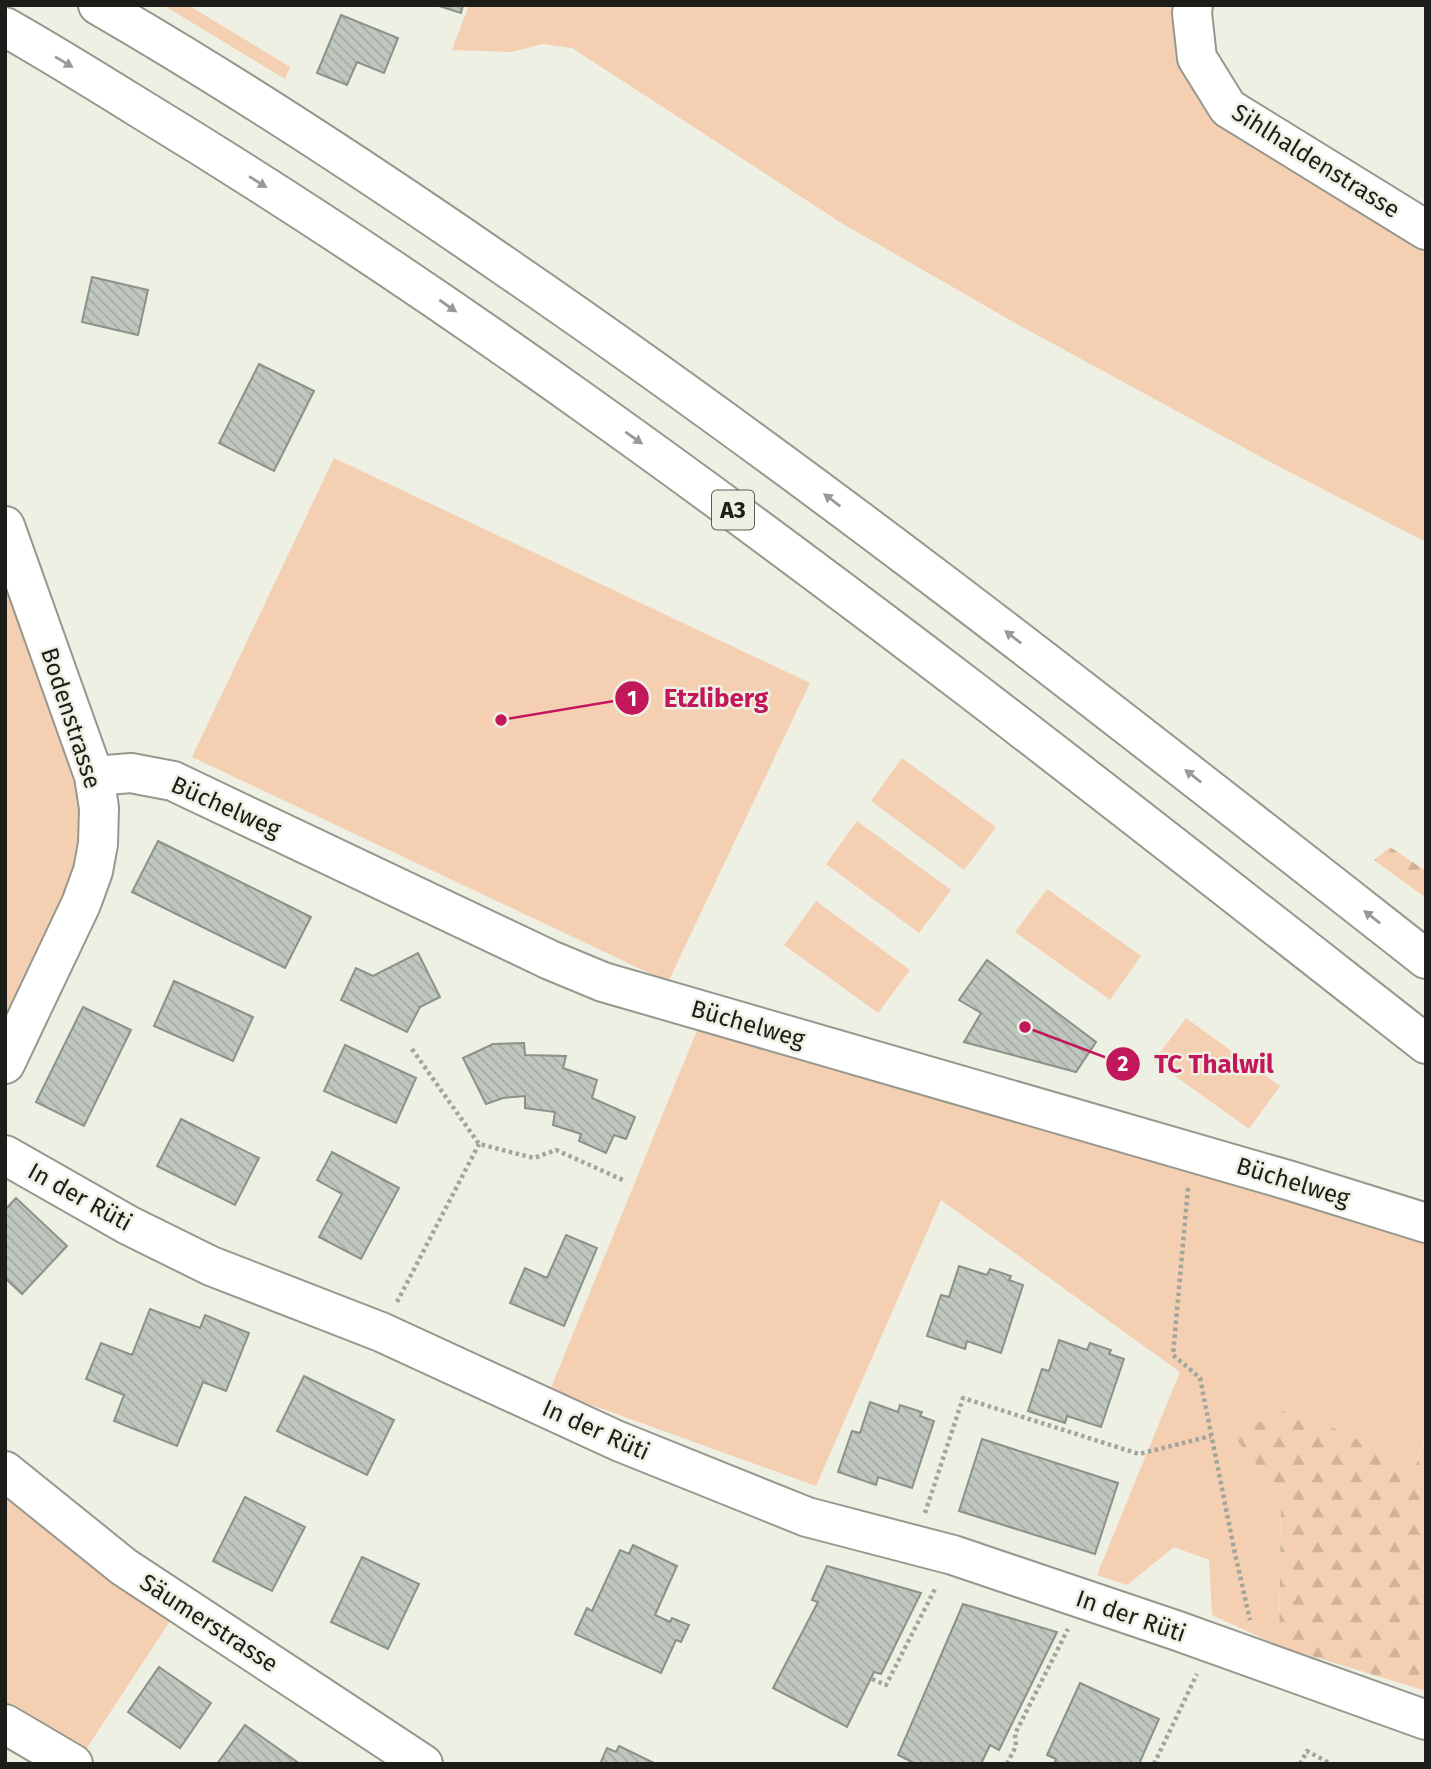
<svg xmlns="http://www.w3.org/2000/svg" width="1431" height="1769" font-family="'Fira Sans',sans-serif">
<defs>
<pattern id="forest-firs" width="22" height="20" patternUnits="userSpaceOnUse" patternTransform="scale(1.75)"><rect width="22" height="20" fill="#f4cfb2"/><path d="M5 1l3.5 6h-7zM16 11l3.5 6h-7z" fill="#d1b198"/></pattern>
<pattern id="building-back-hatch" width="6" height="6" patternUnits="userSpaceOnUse" patternTransform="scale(1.75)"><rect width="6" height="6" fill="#bfc7bf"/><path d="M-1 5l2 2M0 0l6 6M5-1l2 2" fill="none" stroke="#a4aaa4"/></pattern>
</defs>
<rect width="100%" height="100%" fill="#eef0e4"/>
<path fill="#f4cfb2" d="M163 5H188L290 67 285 79Z
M469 5H1182L1198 81 1426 240V542L1272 463 1015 323 843 224 572 48 542 44 512 52 452 50Z
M334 458 810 683 668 982 192 757Z
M5 566 81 772 91 838 5 1038Z
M902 758 996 827 964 870 871 801Z
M857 821 951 890 919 933 826 864Z
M1047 889 1141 956 1110 1000 1015 932Z
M816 901 910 970 878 1013 784 945Z
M1186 1018 1280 1086 1249 1129 1154 1061Z
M700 1023 1426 1234V1434L1415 1468 1291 1407 1234 1435 1281 1495 1279 1646 1212 1615 1209 1560 1174 1547 1127 1585 1097 1575 1180 1372 941 1200 816 1486 550 1390Z
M5 1495 96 1569 170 1621 81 1757 5 1710Z"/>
<path fill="url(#forest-firs)" d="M1390 847 1426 871V898L1374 860Z
M1291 1407 1415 1468 1426 1436V1691L1279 1646 1281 1495 1233 1435Z"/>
<path fill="url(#building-back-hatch)" stroke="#8a928a" stroke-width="2" d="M436 5H463L461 13Z
M341 15 398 38 384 73 357 62 347 85 317 73Z
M92 277 148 290 138 335 82 322Z
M259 364 314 391 274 471 219 443Z
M158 841 311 917 285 968 132 892Z
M418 953 440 997 420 1007 407 1032 341 1000 356 968 373 976Z
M987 960 1096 1042 1076 1072 964 1042 981 1013 959 1000Z
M174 981 253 1017 233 1061 154 1026Z
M83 1007 131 1030 84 1126 36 1102Z
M524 1043 525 1055 566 1056 563 1068 597 1080 592 1098 635 1117 626 1139 614 1135 606 1153 579 1141 581 1134 553 1125 555 1112 525 1108V1096L503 1098 486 1104 463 1058 493 1044Z
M345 1045 416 1078 396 1123 324 1091Z
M181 1119 259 1158 235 1205 157 1166Z
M332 1152 399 1188 361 1259 319 1237 342 1194 317 1180Z
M16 1198 67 1246 22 1294 5 1278V1210Z
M566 1235 597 1248 564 1326 510 1303 525 1268 547 1278Z
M959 1266 987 1275 990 1269 1011 1276 1009 1280 1023 1285 1001 1353 967 1341 965 1349 927 1336 941 1295 949 1297Z
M150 1309 200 1328 205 1315 249 1333 226 1391 203 1382 177 1446 114 1421 124 1395 86 1379 101 1343 132 1355Z
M1059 1340 1087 1350 1090 1343 1111 1350 1109 1354 1124 1359 1101 1427 1067 1416 1065 1423 1028 1411 1042 1369 1049 1371Z
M304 1376 394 1420 367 1475 277 1431Z
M870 1402 898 1412 900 1405 922 1412 920 1416 934 1421 912 1488 878 1477 876 1485 838 1472 852 1431 860 1433Z
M982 1439 1118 1483 1095 1554 959 1511Z
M245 1497 305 1527 272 1591 213 1561Z
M633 1545 677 1566 655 1615 670 1622 672 1618 689 1625 681 1642 676 1640 661 1673 575 1634 587 1608 592 1611 620 1550 629 1554Z
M362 1557 419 1584 388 1649 331 1622Z
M827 1566 921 1593 881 1674 874 1672 847 1727 773 1688 818 1602 812 1600Z
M963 1604 1057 1632 999 1750 990 1745 981 1764H916L898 1755Z
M159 1667 211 1703 180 1748 128 1712Z
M1080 1683 1159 1719 1139 1764H1054L1056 1759 1047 1755Z
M245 1725 300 1764H217Z
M619 1746 656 1764H600L607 1748 616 1752Z"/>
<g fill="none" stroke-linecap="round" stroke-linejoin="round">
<g stroke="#96988e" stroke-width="42">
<path id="minor" d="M1193 5 1192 13 1197 58 1228 108 1426 230
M5 526 94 776 99 808 98 844 93 871 81 904 5 1064
M94 776 131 773 173 781 550 960 603 982 1291 1181 1426 1223
M5 1155 128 1225 211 1266 381 1332 618 1441 807 1517 953 1555 1175 1630 1426 1720
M5 1471 124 1567 423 1764
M5 1724 73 1764"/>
</g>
<g stroke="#96988e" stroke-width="42">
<path id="highway" d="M98 5C238 86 373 175 506 267 823 484 1124 722 1426 959
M5 27C51 53 96 81 141 109 294 202 442 301 587 405 874 609 1149 827 1426 1044"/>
</g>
<path stroke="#a3a59c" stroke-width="4.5" stroke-dasharray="3.5 3.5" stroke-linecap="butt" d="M412 1049 479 1144 534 1158 556 1150 623 1180
M1188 1188 1173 1355 1200 1378 1234 1549 1250 1620
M397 1302 479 1144
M925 1513 963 1398 1139 1454 1211 1436
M872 1679 886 1685 936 1587
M1007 1764 1016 1746 1015 1734 1068 1629
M1154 1764 1197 1674
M1300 1764 1307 1751 1331 1764"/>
<use href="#minor" stroke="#fff" stroke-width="38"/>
<use href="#highway" stroke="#fff" stroke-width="38"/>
</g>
<defs><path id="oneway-solid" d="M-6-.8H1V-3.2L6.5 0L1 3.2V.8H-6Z" transform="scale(1.75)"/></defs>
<g fill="#999998">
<use href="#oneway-solid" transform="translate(64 62) rotate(31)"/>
<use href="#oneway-solid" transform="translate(258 182) rotate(32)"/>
<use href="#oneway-solid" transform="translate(448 306) rotate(35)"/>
<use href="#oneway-solid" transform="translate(634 438) rotate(35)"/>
<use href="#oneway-solid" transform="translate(832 500) rotate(-143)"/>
<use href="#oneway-solid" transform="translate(1013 637) rotate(-142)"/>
<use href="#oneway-solid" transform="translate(1193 776) rotate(-142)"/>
<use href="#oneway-solid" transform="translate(1372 917) rotate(-142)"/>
</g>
<g text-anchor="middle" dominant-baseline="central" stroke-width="5" stroke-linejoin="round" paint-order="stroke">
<rect fill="#eef0e4" stroke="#5b5c56" stroke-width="2" x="712" y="490.5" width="42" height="39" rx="5"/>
<g font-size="23" font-weight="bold" fill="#1c1d19">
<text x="733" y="510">A3</text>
</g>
<g font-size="24" fill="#1c1d19" stroke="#eef0e4">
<text transform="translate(1316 161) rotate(32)">Sihlhaldenstrasse</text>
<text transform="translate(71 718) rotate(72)">Bodenstrasse</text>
<text transform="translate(226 807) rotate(24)">Büchelweg</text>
<text transform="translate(748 1024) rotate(16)">Büchelweg</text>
<text transform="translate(1293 1182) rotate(17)">Büchelweg</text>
<text transform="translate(80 1197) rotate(29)">In der Rüti</text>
<text transform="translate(596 1430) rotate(24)">In der Rüti</text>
<text transform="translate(1131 1616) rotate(19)">In der Rüti</text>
<text transform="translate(209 1623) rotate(33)">Säumerstrasse</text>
</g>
</g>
<path fill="none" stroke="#c2185b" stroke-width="2.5" d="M501 720L632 698M1025 1027L1123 1064"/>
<g fill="#c2185b" stroke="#eef0e4" stroke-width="2.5">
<circle cx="501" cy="720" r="7"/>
<circle cx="1025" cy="1027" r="7"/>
<circle cx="632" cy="698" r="18"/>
<circle cx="1123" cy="1064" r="18"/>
</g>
<g font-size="21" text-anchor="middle" font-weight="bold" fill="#fff">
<text x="632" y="706">1</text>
<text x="1123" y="1071">2</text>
</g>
<g font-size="26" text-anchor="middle" font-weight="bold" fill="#c2185b" stroke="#eef0e4" stroke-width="5" stroke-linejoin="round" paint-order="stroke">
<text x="716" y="707">Etzliberg</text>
<text x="1214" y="1073">TC Thalwil</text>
</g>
<rect width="1431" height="1769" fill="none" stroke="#1c1d19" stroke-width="14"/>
</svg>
